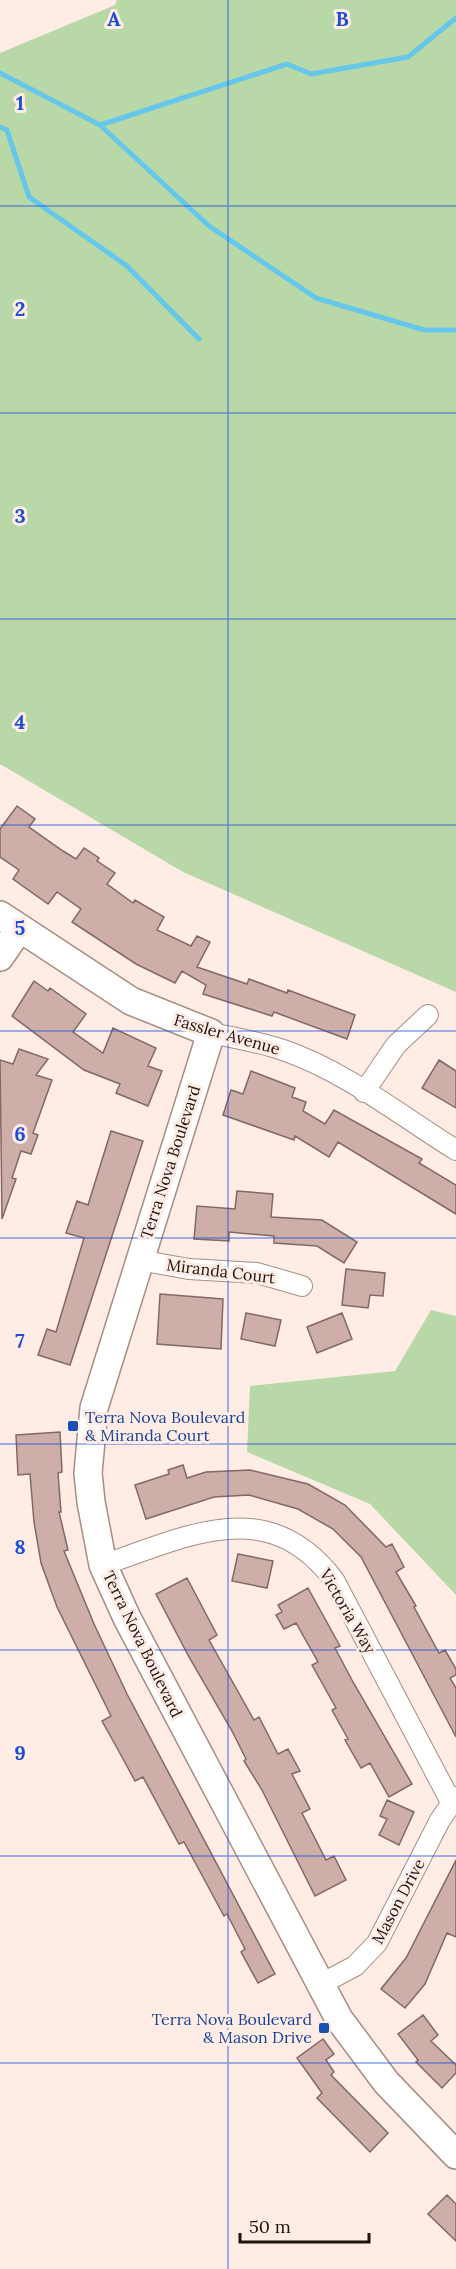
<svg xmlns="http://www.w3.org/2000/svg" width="456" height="2269" font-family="Lora,serif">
<rect width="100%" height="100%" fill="#feece5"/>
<path fill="#b8d9a7" d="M117 0H456V992L183 872 0 764V53L115 5Z
M431 1310 456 1316V1595L370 1504 247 1452 250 1386 395 1371Z"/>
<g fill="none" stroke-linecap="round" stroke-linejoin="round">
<path stroke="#66c7eb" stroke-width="5" d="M0 73 100 125 209 226 316 298 424 330H456
M100 125 287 64 311 74 408 57 456 18
M0 127 7 130 29 197 127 266 199 339"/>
</g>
<path fill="#cdaea9" stroke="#846863" stroke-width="1.5" d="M17 806 35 819 29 827 63 851 76 859 84 848 99 858 97 861 115 873 107 884 133 903 135 900 164 917 157 930 191 946 197 936 210 942 197 967 247 984 249 979 287 993 288 990 355 1015 347 1039 274 1012 272 1016 203 994 206 985 182 971 175 983 136 964 72 922 81 909 57 892 48 904 13 879 19 870 0 857V829Z
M34 981 48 991 50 988 86 1014 73 1032 103 1053 113 1028 156 1048 148 1066 162 1071 148 1106 116 1093 120 1084 84 1070 12 1016Z
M19 1049 48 1059 36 1075 52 1080 33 1133 38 1135 31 1154 21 1151 12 1178 16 1179 2 1219 0 1060 13 1064Z
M439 1060 456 1071V1108L422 1088Z
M251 1071 295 1088 292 1097 306 1102 303 1111 325 1124 334 1110 422 1159 419 1163 456 1185V1214L338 1142 329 1157 295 1136 294 1140 223 1115 231 1090 243 1094Z
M111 1131 143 1141 70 1365 38 1355 47 1329 56 1332 84 1238 66 1233 77 1201 88 1205Z
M237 1191 273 1194 271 1217 322 1220 357 1242 344 1263 317 1246 274 1243V1236L229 1232V1241L194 1239 197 1206 235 1209Z
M346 1269 385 1273 383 1296 370 1295 368 1308 342 1305Z
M160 1294 223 1299 221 1349 157 1344Z
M246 1313 281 1320 275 1346 241 1339Z
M342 1313 352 1339 317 1353 307 1327Z
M60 1432 62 1472 58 1473 61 1512H59L68 1550 64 1551 94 1624 127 1694 275 1974 258 1983 241 1952 245 1949 227 1914 224 1916 184 1842 179 1844 143 1777 135 1781 116 1746 102 1721 111 1716 57 1607 41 1563 34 1522 30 1474 18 1475 16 1435Z
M183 1465 187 1478 206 1472 250 1470 308 1484 345 1505 386 1547 392 1544 404 1567 396 1572 416 1606 414 1607 439 1653 445 1650 456 1669V1675L450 1678 456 1688V1737L361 1557 333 1529 298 1509 249 1495 214 1497 146 1519 135 1485 169 1474 168 1470Z
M238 1554 273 1561 267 1588 232 1581Z
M187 1578 217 1635 209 1640 254 1720 259 1717 278 1754 288 1749 300 1771 292 1774 310 1809 302 1813 326 1860 334 1856 346 1880 315 1896 262 1790 244 1761 246 1759 232 1731 189 1657 156 1594Z
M308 1588 340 1646 335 1648 353 1682 412 1784 389 1797 370 1763 361 1768 345 1740 348 1739 332 1710 336 1708 312 1665 318 1662 296 1623 284 1629 276 1615 282 1612 278 1605Z
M387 1800 414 1812 399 1845 379 1835 387 1819 380 1816Z
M456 1860V1937L447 1933 425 1984 405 2008 381 1989 406 1958Z
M423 2015 438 2035 431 2041 456 2065V2073L442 2088 416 2062 418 2060 398 2034Z
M323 2039 334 2054 326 2060 334 2072 331 2075 388 2133 370 2152 317 2098 322 2093 297 2058Z
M447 2195 456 2204V2241L428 2214Z"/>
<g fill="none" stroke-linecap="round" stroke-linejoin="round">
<g stroke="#a88d82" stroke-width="22">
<path id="street" d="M211 1033C235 1038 260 1042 283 1050 345 1071 401 1116 456 1150
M364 1092 396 1045 428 1015
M139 1260 189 1269 257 1273 302 1286
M103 1565C188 1536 268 1493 334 1580L451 1802
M319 1985 355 1966 377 1943 440 1820 456 1797"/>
</g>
<g stroke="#a88d82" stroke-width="30">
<path id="secondary" d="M0 915 131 1001 211 1033 94 1408 88 1473 91 1502 103 1565 127 1618 339 2019 386 2082 456 2155
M0 957 19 929"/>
</g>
<use href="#street" stroke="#fff" stroke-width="20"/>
<use href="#secondary" stroke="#fff" stroke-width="27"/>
</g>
<path fill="none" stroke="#1d4ed8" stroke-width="1.5" stroke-opacity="0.55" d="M228 0V2269M0 206H456M0 413H456M0 619H456M0 825H456M0 1031H456M0 1238H456M0 1444H456M0 1650H456M0 1856H456M0 2063H456"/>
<g fill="#1a4fb4" stroke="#feece5" stroke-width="2">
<rect x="67" y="1420" width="12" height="12" rx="3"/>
<rect x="318" y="2022" width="12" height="12" rx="3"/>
</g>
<g text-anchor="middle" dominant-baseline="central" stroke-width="6" stroke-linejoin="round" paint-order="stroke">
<g font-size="16" fill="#1d130f" stroke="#feece5">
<text transform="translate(227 1034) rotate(16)">Fassler Avenue</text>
<text transform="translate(170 1162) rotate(-72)">Terra Nova Boulevard</text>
<text transform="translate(221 1271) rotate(7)">Miranda Court</text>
<text transform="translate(348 1611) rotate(60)">Victoria Way</text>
<text transform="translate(143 1644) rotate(64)">Terra Nova Boulevard</text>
<text transform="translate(398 1901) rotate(-62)">Mason Drive</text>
</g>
<g font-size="16" fill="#164399" stroke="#feece5" text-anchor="start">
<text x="85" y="1417">Terra Nova Boulevard<tspan x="85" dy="18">&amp; Miranda Court</tspan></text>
<text x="312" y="2019" text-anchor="end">Terra Nova Boulevard<tspan x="312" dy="18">&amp; Mason Drive</tspan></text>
</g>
</g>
<g font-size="20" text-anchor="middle" font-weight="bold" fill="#1d4ed8" stroke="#feece5" stroke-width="6" stroke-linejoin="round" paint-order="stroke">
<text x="114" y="26">A</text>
<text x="342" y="26">B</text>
<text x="20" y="110">1</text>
<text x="20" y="316">2</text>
<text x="20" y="523">3</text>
<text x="20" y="729">4</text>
<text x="20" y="935">5</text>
<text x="20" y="1141">6</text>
<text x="20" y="1348">7</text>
<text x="20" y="1554">8</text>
<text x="20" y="1760">9</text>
</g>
<path d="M240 2233v9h129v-9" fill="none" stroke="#1d130f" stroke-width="3"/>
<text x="249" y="2233" font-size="18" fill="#1d130f" stroke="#feece5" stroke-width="4.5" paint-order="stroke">50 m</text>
</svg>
